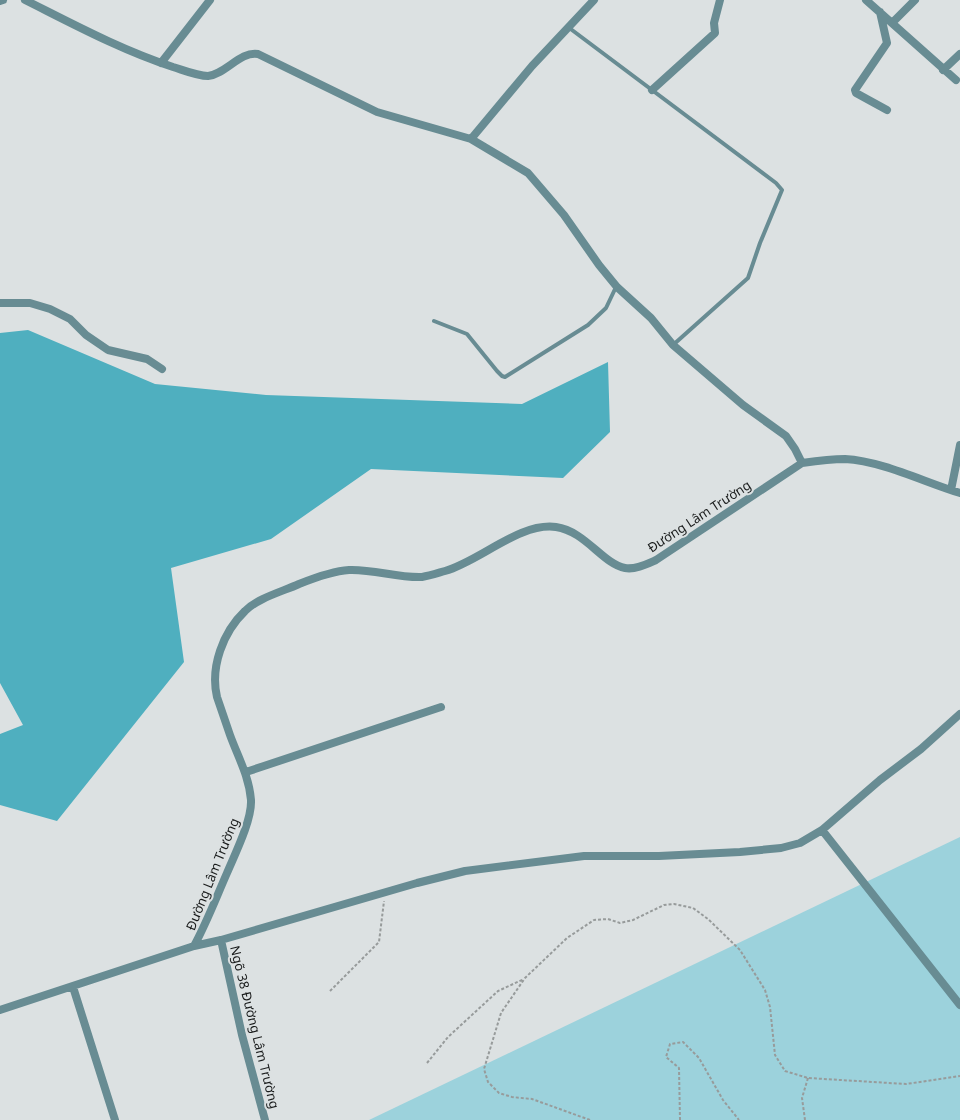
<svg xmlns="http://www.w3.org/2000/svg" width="960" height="1120" font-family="'Noto Sans',sans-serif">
<rect width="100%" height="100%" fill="#dce1e2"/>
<path fill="#9cd2dc" d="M960 837V1120H369Z"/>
<path fill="#4fafbf" d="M28 330 155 384 266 395 522 404 608 362 610 432 563 478 371 469 271 539 171 568 184 662 57 821 0 805V734L23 725 0 683V333Z"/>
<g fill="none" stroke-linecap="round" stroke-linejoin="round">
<path stroke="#979b9b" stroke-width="2" stroke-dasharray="3 2" stroke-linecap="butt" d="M330 991 379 942 384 901
M427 1063 448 1037 498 991 524 979
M590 1120 532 1099 512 1097 499 1093 488 1082 484 1069 501 1013 525 978 567 938 594 920 608 919 620 923 633 920 664 905 674 904 693 908 708 919 740 950 765 990 770 1007 775 1055 785 1071 808 1078 906 1084 960 1076
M680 1120 679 1068 666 1057 670 1044 683 1042 699 1058 723 1100 739 1120
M805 1120 802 1098 808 1078"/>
<path stroke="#688c93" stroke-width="4" d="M568 27 776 183 782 190 760 243 748 278 673 345
M434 321 467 334 497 371 502 376 505 377 588 325 606 308 616 287"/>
<path stroke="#688c93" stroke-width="8" d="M25 0C73 24 121 50 173 67 183 70 197 76 208 76 226 74 240 51 258 54L377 112 471 139 528 173 564 215 599 265 617 287 651 318 673 345 743 405 786 436 795 449 802 463
M866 0 956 80
M0 1 3 0
M880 12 887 43 855 90 856 93 887 110
M892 23 915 0
M161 63 210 0
M943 70 960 54
M652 90 715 33 714 23 720 0
M471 139 532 66 594 0
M0 303H30L50 309 70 319 86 335 108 350 147 359 162 369
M951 490 960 445
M246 772 441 707
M822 830 960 1005
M221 940 242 1035 265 1120
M194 946 221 940 417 883 465 871 584 856H659L740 852 781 848 800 843 822 830 880 780 921 749 960 714
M73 987 115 1120
M0 1010 194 946C207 922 216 898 227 873 235 854 252 820 251 800 249 776 238 757 230 735 226 723 221 709 217 697 210 667 223 632 245 611 258 598 281 592 299 584 314 578 333 571 349 570 374 569 397 578 422 577 429 576 438 573 445 571 480 561 520 522 556 527 585 531 603 564 625 568 635 570 647 564 656 560L802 463C816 461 831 459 845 459 882 461 924 482 960 493"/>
</g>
<g text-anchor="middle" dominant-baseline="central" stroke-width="4" stroke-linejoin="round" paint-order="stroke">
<g font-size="13" fill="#191b1b" stroke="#dce1e2">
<text transform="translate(699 516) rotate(-33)">Đường Lâm Trường</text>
<text transform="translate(212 874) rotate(-68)">Đường Lâm Trường</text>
<text transform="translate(255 1027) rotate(76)">Ngõ 38 Đường Lâm Trường</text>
</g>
</g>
</svg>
